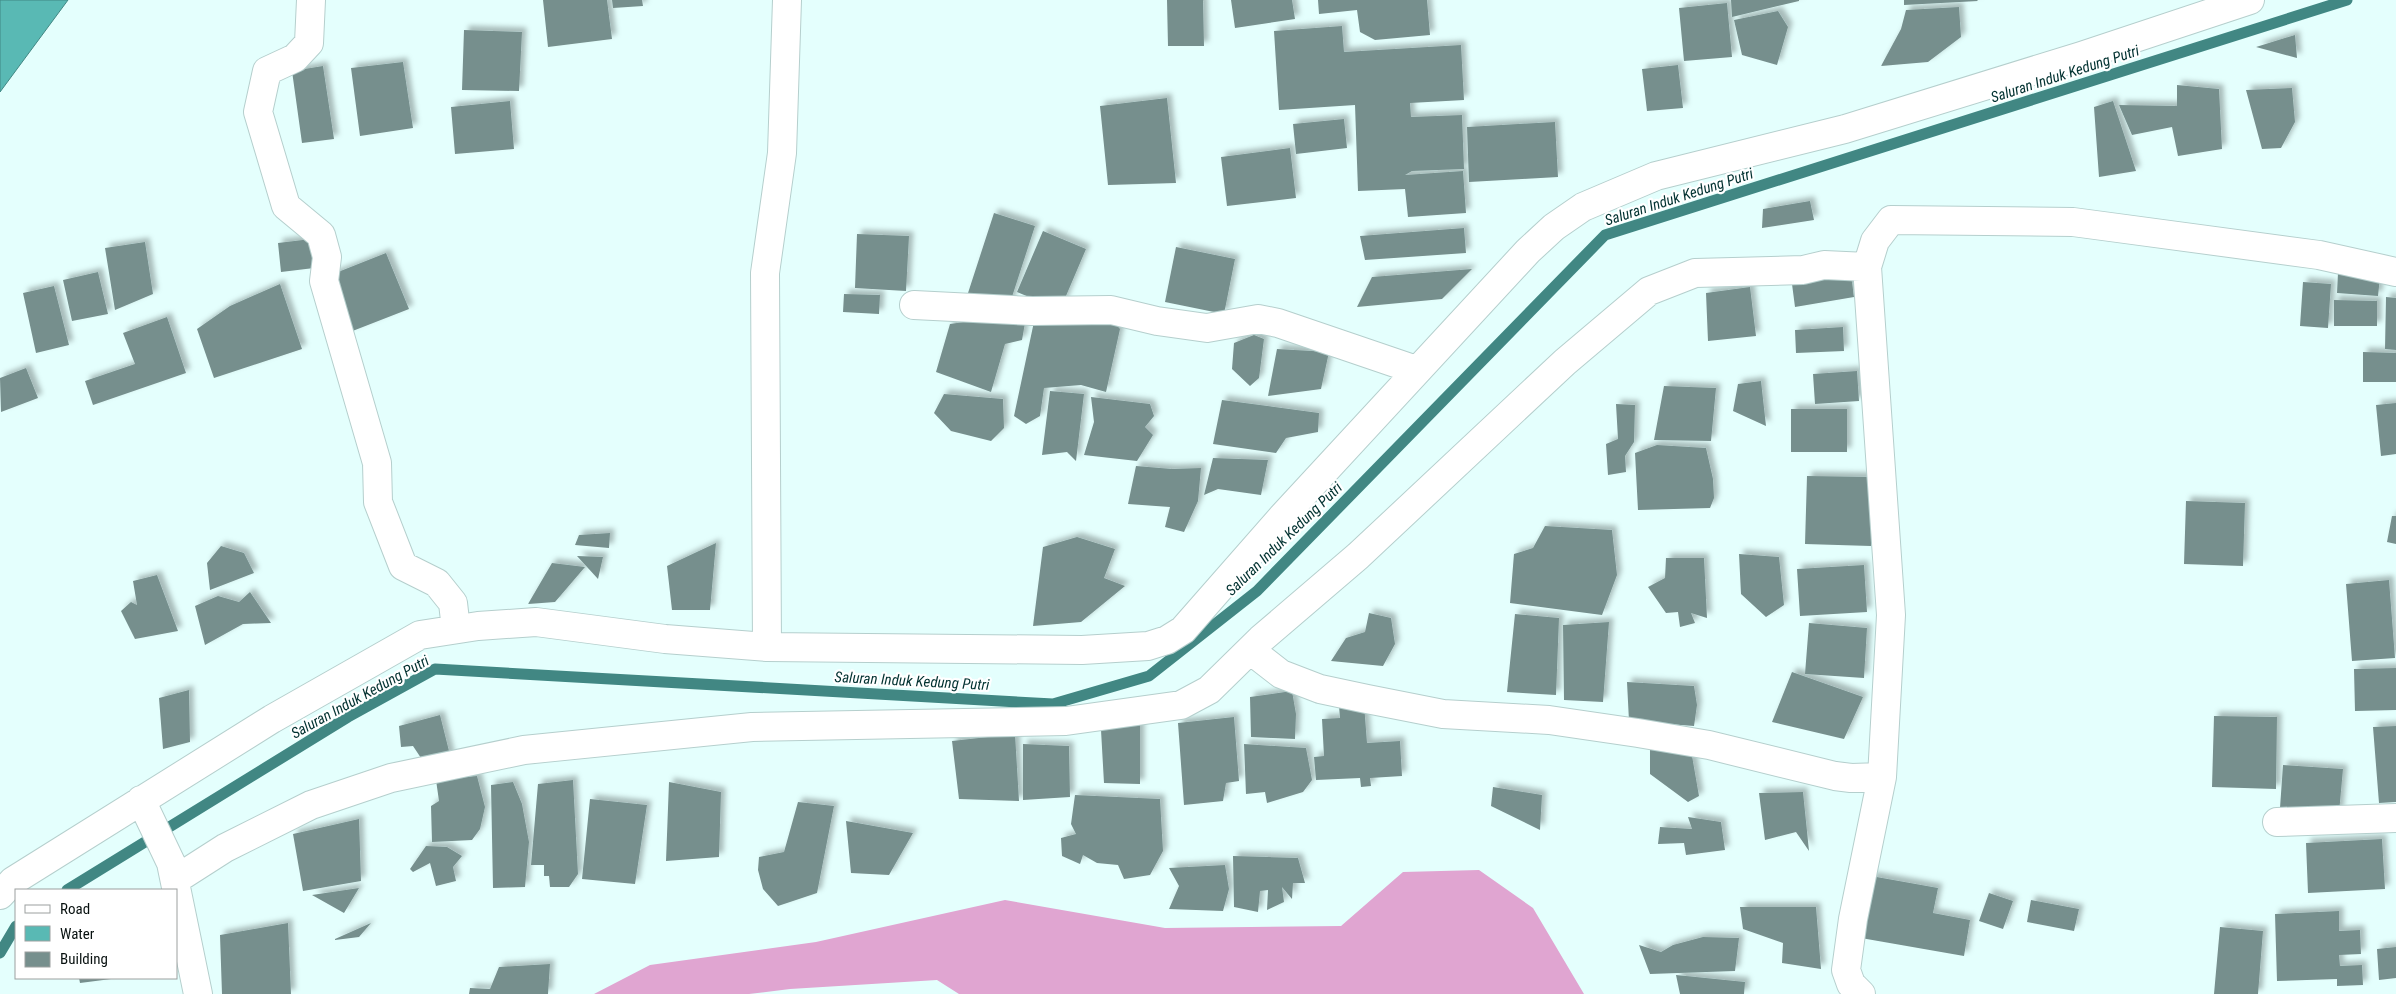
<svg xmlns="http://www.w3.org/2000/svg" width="2396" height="994" font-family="'Roboto Condensed',sans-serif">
<defs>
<filter id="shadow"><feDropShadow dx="4.5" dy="-4.5" stdDeviation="2.5" flood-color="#0004"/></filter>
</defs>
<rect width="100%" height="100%" fill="#e4fffd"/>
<path fill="#e0a5d1" d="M1479 870 1533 908 1584 994H959L937 980 790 989 749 994H594L650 965 816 942 1005 900 1165 928 1341 926 1403 872Z"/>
<path fill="#59b9b4" stroke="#418783" d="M0 0H68L0 92Z"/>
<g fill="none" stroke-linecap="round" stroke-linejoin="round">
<path stroke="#418783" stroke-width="11" d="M67 890 348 717 435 669 1053 704 1149 676 1257 591 1605 235 2347 0
M0 953 16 926"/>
</g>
<path fill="#768f8d" filter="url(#shadow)" d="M543 0H607L612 39 548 47Z
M612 0H642L643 6 613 8Z
M1167 0H1203L1204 46H1168Z
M1231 0H1292L1295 19 1235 28Z
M1318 0H1427L1430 35 1375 40 1360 32 1357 10 1319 14Z
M1731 0H1799V1L1732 17Z
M1904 0H1977L1978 1 1904 5Z
M1727 3 1732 57 1684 61 1679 8Z
M1959 7 1961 37 1928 62 1881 66 1901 29 1906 10Z
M1778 11 1788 27 1777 65 1742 55 1734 20Z
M1342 26 1344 52 1461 45 1464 100 1410 103 1411 117 1462 115 1464 169 1412 171 1405 175 1463 171 1466 213 1408 217 1405 189 1358 191 1355 105 1279 110 1274 31Z
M464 30 522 32 519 91 462 90Z
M2295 35 2297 58 2256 47Z
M403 62 413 128 360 136 351 68Z
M1678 65 1683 108 1647 111 1642 69Z
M323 66 334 139 302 143 292 71Z
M2177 85 2219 89 2222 149 2178 156 2172 127 2132 135 2119 105 2177 106Z
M2292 88 2295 122 2281 148 2262 149 2246 90Z
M1167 98 1176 183 1108 185 1100 106Z
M510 101 514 149 455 154 451 107Z
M2113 101 2136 171 2099 177 2094 107Z
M1344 119 1347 148 1296 154 1293 124Z
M1555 122 1558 177 1469 182 1467 127Z
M1290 148 1296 198 1227 206 1221 157Z
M1810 201 1814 220 1762 228 1763 209Z
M994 213 1035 226 1009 306 968 293Z
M1464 228 1466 253 1365 260 1360 236Z
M1043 231 1086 249 1060 310 1017 292Z
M857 234 909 236 906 291 855 288Z
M311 239 314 268 281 272 278 243Z
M145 242 153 294 115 310 105 248Z
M1176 247 1235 259 1224 314 1165 302Z
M386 253 409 309 350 332 328 276Z
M1472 269 1442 299 1357 307 1372 277Z
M98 272 108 314 72 321 63 280Z
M2338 273 2380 277 2378 296 2337 293Z
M1851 275 1854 297 1795 307 1792 284Z
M2303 282 2331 284 2328 328 2300 326Z
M280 284 302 349 214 378 197 329 230 306Z
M54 286 69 345 36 353 23 293Z
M1750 287 1756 336 1708 341 1706 293Z
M844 294 880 295 879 314 843 312Z
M2386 297 2396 298V350L2385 349Z
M2334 300 2377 301V326H2334Z
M1109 316 1120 329 1106 392 1081 385 1044 388 1040 416 1026 424 1014 416 1035 317Z
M167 317 186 373 93 405 85 381 135 364 123 333Z
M971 321 1025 323 1022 340 1005 344 991 392 936 372 950 324Z
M1843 327 1844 351 1796 353 1795 330Z
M1254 335 1264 339 1259 378 1250 386 1232 369 1234 343Z
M1277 349 1329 352 1321 389 1268 396Z
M2363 352 2396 353V382H2363Z
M26 368 38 398 1 412 0 378Z
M1857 371 1859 401 1815 404 1813 374Z
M1761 381 1766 426 1733 411 1738 384Z
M1664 386 1716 388 1711 441 1654 440Z
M1050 391 1084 394 1076 461 1067 452 1042 455Z
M944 394 1003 399 1004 428 991 441 951 431 934 413Z
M1091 397 1150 404 1154 416 1145 427 1153 435 1137 461 1084 455 1094 422Z
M1222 400 1319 413 1318 432 1286 438 1276 453 1213 444Z
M2396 403V454L2381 456 2376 405Z
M1616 404 1635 405 1634 442 1625 456 1626 472 1608 475 1606 444 1618 439Z
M1791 409H1847V452H1791Z
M1657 445 1706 448 1713 479 1714 498 1710 508 1638 510 1635 453Z
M1213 458 1268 460 1261 495 1218 489 1204 495Z
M1136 466 1172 469 1201 468 1198 501 1184 532 1165 527 1170 507 1128 504Z
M1807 476 1872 477 1871 546 1805 544Z
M2186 501 2245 503 2243 566 2184 564Z
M2392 516H2396V544L2387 542Z
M1545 526 1612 530 1617 575 1602 615 1510 603 1514 554 1533 548Z
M610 533 609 548 575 545 579 535Z
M1077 537 1115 549 1104 578 1125 586 1081 622 1033 626 1043 547Z
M716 543 710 610H672L667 566Z
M221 546 244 553 254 573 210 590 207 563Z
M1739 554 1779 557 1784 605 1766 617 1741 594Z
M577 556 603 557 598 579Z
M1666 558H1704L1707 618 1691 613 1695 623 1680 627 1678 612 1666 613 1648 587 1665 578Z
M552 563 585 567 555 602 528 604Z
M1864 565 1867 612 1800 616 1797 569Z
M157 575 178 631 135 639 121 611 131 602 137 605 133 581Z
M2389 580 2395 658 2352 661 2346 584Z
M250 592 271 623 243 624 205 645 195 606 218 596 239 602Z
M1369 613 1391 618 1395 644 1383 666 1331 661 1346 638 1365 632Z
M1515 614 1559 618 1556 695 1507 692Z
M1609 622 1603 702 1564 700 1563 625Z
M1809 623 1867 628 1864 678 1805 674Z
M2396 668V710L2355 711 2354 669Z
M1792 672 1863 697 1844 739 1772 722Z
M1627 682 1694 686 1697 705 1694 726 1629 721Z
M189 690 190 742 163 749 159 698Z
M1292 691 1296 714 1295 739 1251 737 1250 697Z
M1364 704 1367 743 1400 741 1402 776 1370 778 1371 786 1361 787 1360 778 1316 780 1314 757 1324 756 1322 719 1340 718 1339 706Z
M440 715 451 759 425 764 413 746 401 747 399 726Z
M2214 716 2277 717 2276 789 2212 787Z
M1234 717 1239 781 1226 783 1223 801 1184 805 1178 723Z
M1140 725V784L1104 783 1101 730Z
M2396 726V802L2379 803 2373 727Z
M1015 734 1019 801 959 799 952 741Z
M1023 744 1069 746 1070 797 1023 800Z
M1244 744 1306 748 1312 780 1303 792 1267 803 1265 792 1246 794Z
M1650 747 1691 750 1699 796 1688 802 1650 774Z
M2283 765 2343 769 2339 813 2280 808Z
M477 776 485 807 480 829 472 840 432 842 431 806 439 801 436 780Z
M573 780 578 874 569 887H550L549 876H544V865H531L538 784Z
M513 782 522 804 529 842 525 887 493 888 491 785Z
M669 782 721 792 719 857 666 861Z
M1493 787 1542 795 1540 830 1491 806Z
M1803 792 1809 851 1796 832 1765 840 1759 793Z
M1075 795 1160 799 1163 851 1150 875 1124 879 1118 865 1097 863 1083 855 1080 864 1062 856 1061 838 1076 834 1071 824Z
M590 799 647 805 635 884 582 879Z
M798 802 834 806 817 893 778 906 763 889 758 870 759 857 784 852Z
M1688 817 1721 822 1725 850 1686 855 1684 843 1658 844 1660 827 1692 829Z
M359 819 361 881 303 891 293 834Z
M846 821 913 833 889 875 851 873Z
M2382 839 2385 889 2308 893 2306 843Z
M426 846 447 847 462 856 453 867 456 881 436 886 430 863 413 872 410 869Z
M1233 856 1298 858 1305 883H1293L1292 899 1282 887 1284 902 1267 910 1268 890 1260 891 1258 912 1234 907Z
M1225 865 1229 889 1223 911 1169 909 1179 886 1169 868Z
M1871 876 1938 888 1933 913 1970 920 1964 956 1861 938Z
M359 888 344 913 312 895Z
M1989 893 2013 901 2003 929 1979 921Z
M2031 900 2079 909 2074 931 2027 922Z
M1740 907H1816L1821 969 1782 963 1783 943 1743 929Z
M2339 911V931L2360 930 2361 954 2339 955 2340 966 2362 965 2363 985 2337 986V979L2277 981 2275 914Z
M288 923 291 994H222L220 935Z
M371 923 359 937 335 940V939Z
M2220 927 2263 931 2258 994H2214Z
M1703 937 1739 938 1735 971 1650 974 1639 945 1661 952 1673 945Z
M2396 947V978L2379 980 2377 949Z
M550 964 548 994H469L470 988 490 989 499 967Z
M1676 975 1745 982 1744 994H1680Z
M79 978H111V979L80 983Z"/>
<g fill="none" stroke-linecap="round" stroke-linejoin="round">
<g stroke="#b5cfcd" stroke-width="30">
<path id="minor" d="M311 0 309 43 295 58 267 71 258 112 286 206 321 235 327 257 324 281 377 463 378 502 403 566 437 583 453 603 456 629
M914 305 1032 311 1111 310 1157 321 1207 328 1258 319 1278 323 1416 370
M767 647 765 273 782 153 787 0
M1250 650 1281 674 1320 689 1367 699 1443 714 1549 720 1638 733 1709 745 1835 776 1851 778 1882 777
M141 800 171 863 198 994
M2277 822 2396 818
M175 880 225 848 311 805 391 778 524 750 752 727 1066 721 1181 705 1209 690 1261 639 1358 556 1565 362 1649 291 1695 273 1803 270 1824 265 1867 267
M0 895 13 881 272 719 420 635 478 626 536 622 665 639 767 647 1082 650 1148 646 1167 640 1183 630 1283 516 1528 251 1554 227 1583 207 1656 176 1845 129 2081 56 2250 0
M1861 994 1851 984 1846 970 1853 919 1882 777 1891 615 1867 267 1875 241 1891 220 2073 222 2319 255 2396 272"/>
</g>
<use href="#minor" stroke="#fff" stroke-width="28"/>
</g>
<g text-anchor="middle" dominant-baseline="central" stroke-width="4.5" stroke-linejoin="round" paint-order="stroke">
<g font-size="15" font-style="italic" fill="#013130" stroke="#fff">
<text transform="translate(2065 74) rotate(-18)">Saluran Induk Kedung Putri</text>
<text transform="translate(1679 197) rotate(-18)">Saluran Induk Kedung Putri</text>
<text transform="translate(1284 539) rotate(-44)">Saluran Induk Kedung Putri</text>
<text transform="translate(912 681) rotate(3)">Saluran Induk Kedung Putri</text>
<text transform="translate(360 697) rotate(-29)">Saluran Induk Kedung Putri</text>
</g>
</g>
<rect x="15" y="889" width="162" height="90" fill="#ffffff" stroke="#9ca09f"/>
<rect x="25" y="905" width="25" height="8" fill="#ffffff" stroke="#9ca09f"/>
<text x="60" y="914" font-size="15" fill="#081110">Road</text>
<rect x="25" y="926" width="25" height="15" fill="#59b9b4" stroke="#9ca09f"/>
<text x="60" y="939" font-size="15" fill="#081110">Water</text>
<rect x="25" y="952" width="25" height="15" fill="#768f8d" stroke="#9ca09f"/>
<text x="60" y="964" font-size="15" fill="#081110">Building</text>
</svg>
